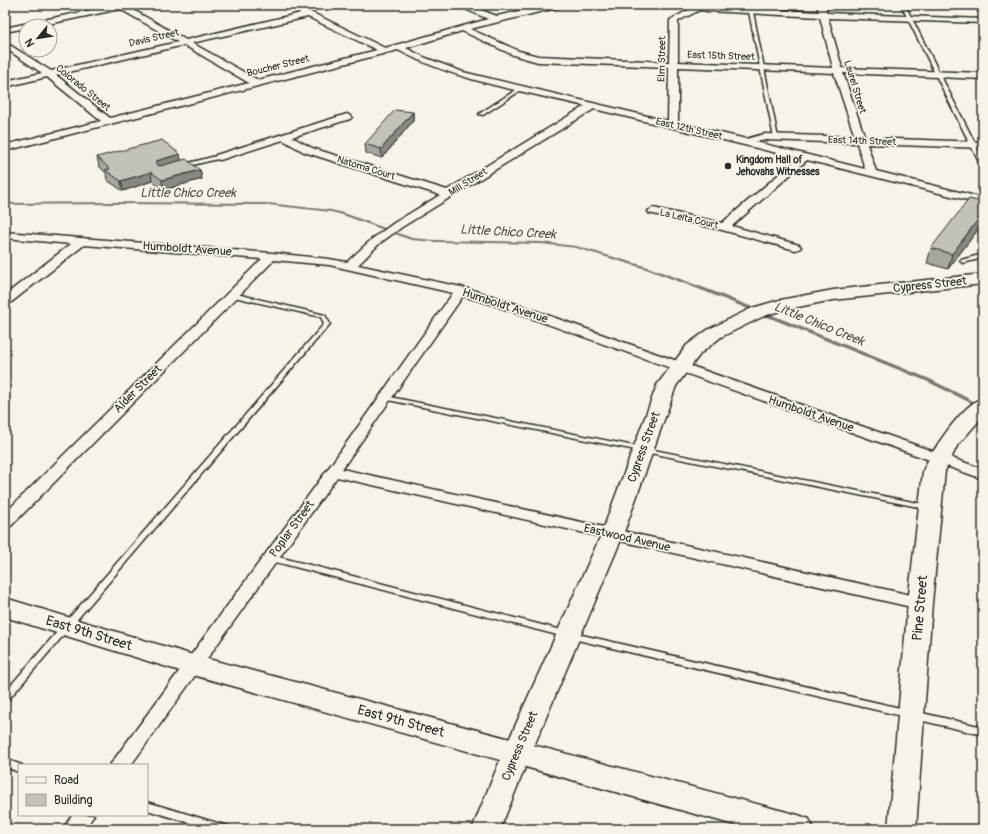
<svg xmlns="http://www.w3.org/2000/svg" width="988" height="834" font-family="Pangolin,sans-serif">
<rect width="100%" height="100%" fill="#f7f3e8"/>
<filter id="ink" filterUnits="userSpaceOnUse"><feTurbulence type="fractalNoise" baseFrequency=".025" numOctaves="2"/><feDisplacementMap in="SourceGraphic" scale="8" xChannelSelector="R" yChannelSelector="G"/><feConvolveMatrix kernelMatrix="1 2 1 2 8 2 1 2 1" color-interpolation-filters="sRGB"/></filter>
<g filter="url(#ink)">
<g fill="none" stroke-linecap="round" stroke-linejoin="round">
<path fill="#7a7874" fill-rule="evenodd" d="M112 202 268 203 331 210 344 213 412 238 435 240 541 242 576 246 648 267 710 290 930 379 983 406V409L926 381 706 292 646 269 576 248 541 244 435 242 411 240 343 215 331 212 268 205 112 204 5 205V203Z"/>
<g stroke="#2b2b2b" stroke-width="3">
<path id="lane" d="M769 5H795L796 7 794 8 770 7 768 6Z
M901 5H905L983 159V166L980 164Z
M751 11 753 12 778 138 776 139 774 138 749 12Z
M519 88 523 89 483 115 479 114Z
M220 155 223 157 222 158 184 167 181 165Z
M983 254V258L963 263 960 261 961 260Z
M232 293 325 315 330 324 8 700 5 702V692L324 324 321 317 230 296 229 295Z
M385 396 928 505 932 507 928 509 383 399 382 398 383 397Z
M271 555 569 632 983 727V735L569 638 268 560 267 558 268 556Z
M5 759 22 765H19V772L5 767Z
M147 802 224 825 228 826 229 829H210L147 810Z"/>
</g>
<g stroke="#2b2b2b" stroke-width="3">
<path id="street" d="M115 5H132L128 7 186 40 301 13 286 5H296L385 48 488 19 456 5H467L497 16 547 5H561L560 7 470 29 519 51 538 56 669 62 670 20 692 8 686 5 819 12 817 5H825L827 13 983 19V23L828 18 842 68 983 73V79L843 73 865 138 983 142V148L867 144 876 171 983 198V204L807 160 732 226 799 245 801 247 799 249 795 250 722 230 649 213 648 211 653 208 722 223 798 158 594 109 402 227 380 243 358 265 461 287 499 298 983 469V479L491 304 463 296 342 469 920 597 926 599 928 603 926 607 920 609 337 477 131 765H110L328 469 453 293 329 265 274 260 11 526 5 527V513L262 259 84 245 9 304 5 305V295L71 244 5 238V232L272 253 329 259 347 262 372 239 394 223 440 195 304 152 283 140 220 160 216 159 215 157 216 155 347 114 352 117 350 119 292 137 312 148 447 190 585 106C522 91 456 81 398 50L5 151V145L101 121 47 77 5 87V81L42 73 5 48V42L51 71 178 42 120 9 39 26H26V28L5 32V28ZM700 10 707 11 820 17 833 68 678 62V21ZM308 17 377 50 258 80 192 43ZM462 31 513 55 538 62 669 67 668 121 463 72 426 58 406 48ZM184 45 249 83 110 118 56 75ZM678 67 834 73 855 137 764 134 746 139 678 123ZM764 140 857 143 865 169 756 142Z
M72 815H94L85 829H63Z"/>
</g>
<g stroke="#2b2b2b" stroke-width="3">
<path id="secondary" d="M974 5H983V13L979 12Z
M983 274V284L833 300 783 310 764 316 721 337 701 353 676 386 623 535 531 753 500 829H472L503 753 601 535 657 385 687 345 709 329 752 308 780 300 833 290Z
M983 398V416L957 446 945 471 932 603 916 829H888L908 603 923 471C931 452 963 403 983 398Z"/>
</g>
<g stroke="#2b2b2b" stroke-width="3">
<path id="primary" d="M5 598 193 655 798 815 809 819 814 829H749L193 675 5 617Z"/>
</g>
<use href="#lane" fill="#f7f3e8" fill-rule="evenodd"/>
<use href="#street" fill="#f7f3e8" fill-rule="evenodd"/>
<use href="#secondary" fill="#f7f3e8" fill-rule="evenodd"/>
<use href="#primary" fill="#f7f3e8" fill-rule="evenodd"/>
</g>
<path fill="#a9a69f" stroke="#2b2b2b" d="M720 5H757V6Z
M413 112V121L382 158 366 153 365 144Z
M97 157 200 170 202 179 163 190 152 181 123 191 107 180 106 173 99 166Z
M983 202V223L948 269 927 263 931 248Z"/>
<path fill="#898782" stroke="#2b2b2b" d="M413 112V121L382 158 381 149Z
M180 154 182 164 157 173 156 164V161Z
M200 170 202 179 163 190 162 180Z
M151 172 152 181 123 191 121 181Z
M983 213V223L948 269 952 254Z"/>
<path fill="#c4c1b9" stroke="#2b2b2b" d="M395 110 413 112 381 149 365 144Z
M162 140 180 154 156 161V164L160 166 186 159 200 170 162 180 151 172 121 181 105 170 110 169 97 157Z
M969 199 983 202V213L952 254 931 248Z"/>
</g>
<circle fill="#2b2b2b" stroke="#f7f3e8" stroke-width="1.5" cx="728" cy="166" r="4"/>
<g text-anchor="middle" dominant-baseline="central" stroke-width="3.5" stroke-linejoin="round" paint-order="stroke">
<g font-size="10" fill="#2b2b2b" stroke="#f7f3e8">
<text transform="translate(154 38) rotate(-13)">Davis Street</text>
<text transform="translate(721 56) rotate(2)">East 15th Street</text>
<text transform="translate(662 59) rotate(-89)">Elm Street</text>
<text transform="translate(278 66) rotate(-14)">Boucher Street</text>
<text transform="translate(855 87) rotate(73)">Laurel Street</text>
<text transform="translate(83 88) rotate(39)">Colorado Street</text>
<text transform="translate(689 129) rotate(13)">East 12th Street</text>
<text transform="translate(862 141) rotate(2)">East 14th Street</text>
<text transform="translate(366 168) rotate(17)">Natoma Court</text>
<text transform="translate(468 182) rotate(-32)">Mill Street</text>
<text transform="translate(689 219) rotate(13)">La Leita Court</text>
</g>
<g font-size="10" font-weight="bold" fill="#2b2b2b" stroke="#f7f3e8" text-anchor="start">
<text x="736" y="160">Kingdom Hall of<tspan x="736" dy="12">Jehovahs Witnesses</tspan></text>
</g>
<g font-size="12" fill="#2b2b2b" stroke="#f7f3e8">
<text transform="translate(187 249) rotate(4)">Humboldt Avenue</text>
<text transform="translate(930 285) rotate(-6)">Cypress Street</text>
<text transform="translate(505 306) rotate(18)">Humboldt Avenue</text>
<text transform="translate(138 389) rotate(-45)">Alder Street</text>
<text transform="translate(811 414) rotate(19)">Humboldt Avenue</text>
<text transform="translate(644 447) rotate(-70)">Cypress Street</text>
<text transform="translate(292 529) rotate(-54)">Poplar Street</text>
<text transform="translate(627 538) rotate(13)">Eastwood Avenue</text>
<text transform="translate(520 746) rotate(-67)">Cypress Street</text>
</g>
<g font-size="13" font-style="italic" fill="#53524f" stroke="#f7f3e8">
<text x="188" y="193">Little Chico Creek</text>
<text transform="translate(508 232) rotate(3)">Little Chico Creek</text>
<text transform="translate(819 324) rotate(22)">Little Chico Creek</text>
</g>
<g font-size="14" fill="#2b2b2b" stroke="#f7f3e8">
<text transform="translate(920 608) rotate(-85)">Pine Street</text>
<text transform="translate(89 633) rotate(17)">East 9th Street</text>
<text transform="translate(401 721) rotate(15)">East 9th Street</text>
</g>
</g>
<rect width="988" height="834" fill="none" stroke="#f7f3e8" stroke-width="20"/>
<rect x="10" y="10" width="968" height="814" fill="none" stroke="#2b2b2b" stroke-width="1.5" filter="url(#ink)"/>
<rect x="18" y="764" width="130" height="52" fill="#f7f3e8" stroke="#a5a39c"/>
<rect x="26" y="777" width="20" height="6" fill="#f7f3e8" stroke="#a5a39c"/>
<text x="54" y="784" font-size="12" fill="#2b2b2b">Road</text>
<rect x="26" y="794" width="20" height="12" fill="#c4c1b9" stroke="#a5a39c"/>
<text x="54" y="804" font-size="12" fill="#2b2b2b">Building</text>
<g transform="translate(38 38) rotate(240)"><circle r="19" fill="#f7f3e8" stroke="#a5a39c"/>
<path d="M0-3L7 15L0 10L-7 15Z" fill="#2b2b2b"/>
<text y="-6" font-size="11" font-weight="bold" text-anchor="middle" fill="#2b2b2b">N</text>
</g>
</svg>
